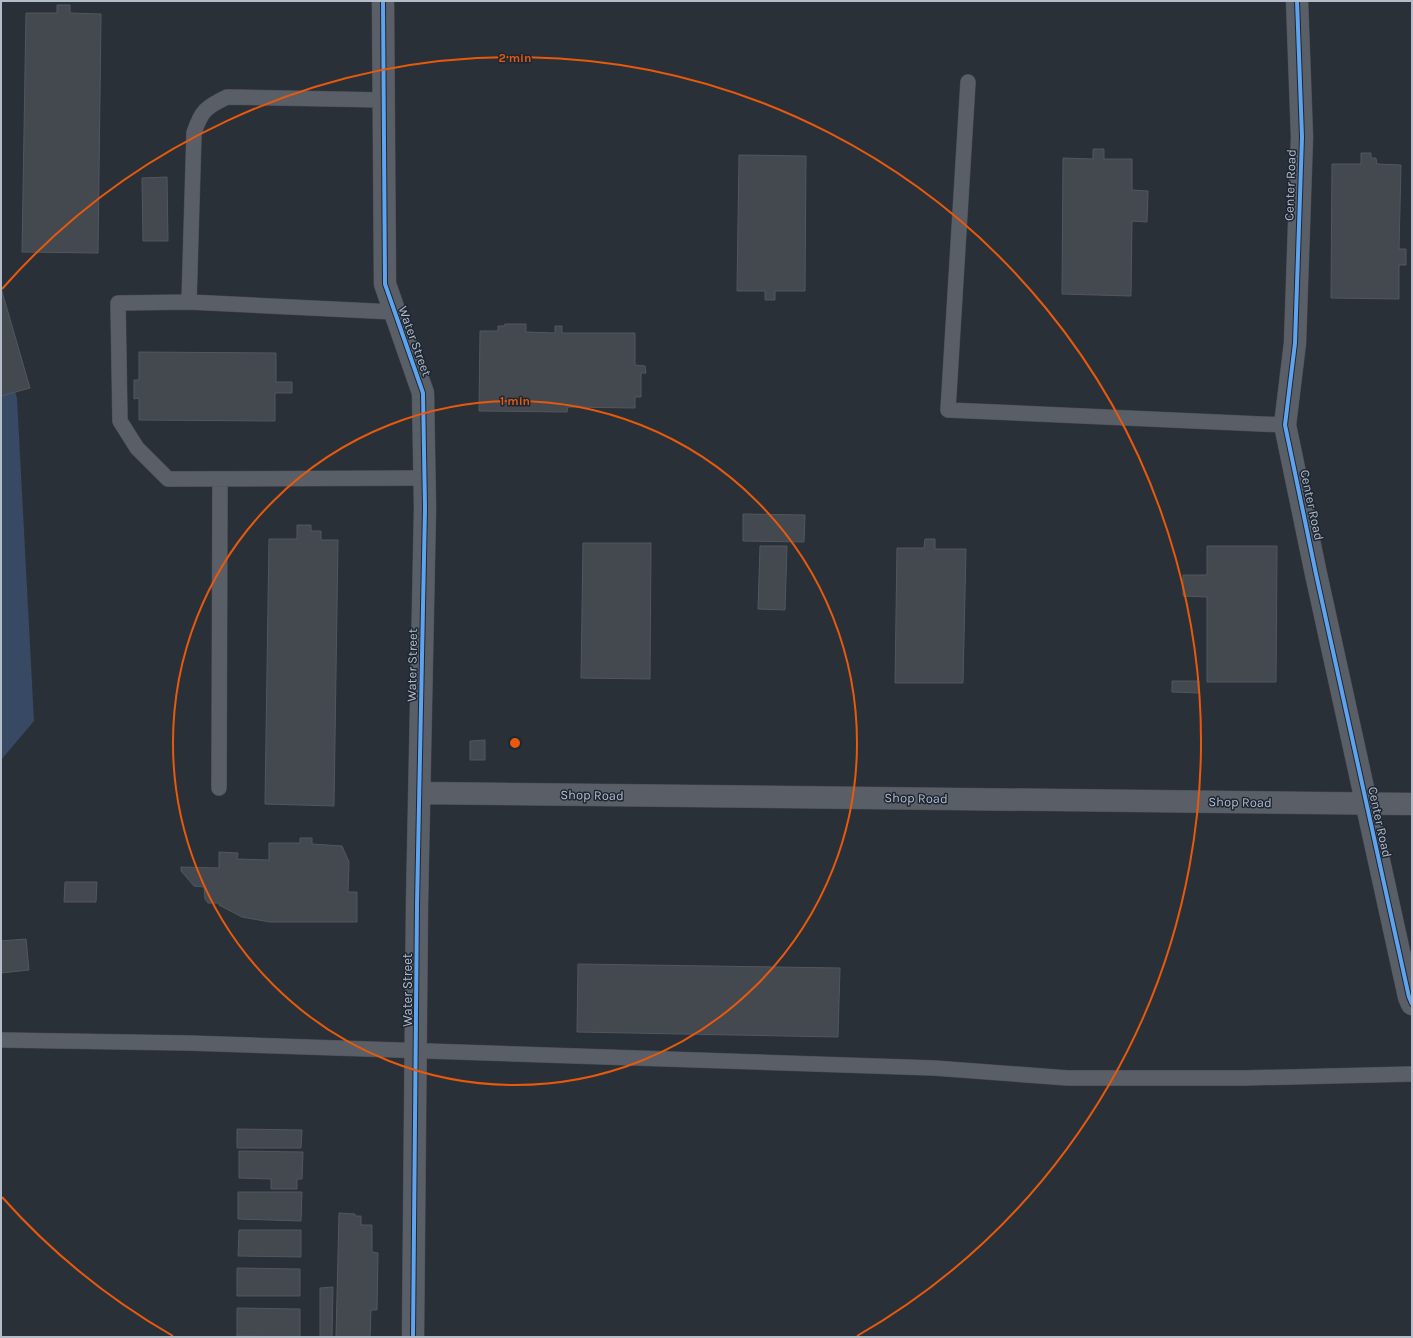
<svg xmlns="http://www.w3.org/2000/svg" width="1413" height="1338" font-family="Karla,sans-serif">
<rect width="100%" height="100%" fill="#2a3038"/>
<path fill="#384963" d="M1 342 17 398 34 721 1 760Z"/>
<path fill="#2a3038" d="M1 1226 3 1228 12 1337H1Z"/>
<path fill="#444950" stroke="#52575f" d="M57 5H70V13L101 14 98 253 22 252 26 13H57Z
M1093 149H1104V159H1132V190L1148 191 1147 222 1132 221 1131 296 1062 294 1063 158 1093 159Z
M1361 153H1371V158H1376L1377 164 1401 165 1399 249H1406V265H1399V299L1331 298 1332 164H1361Z
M739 155 806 156 805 291H775V300H765V291H737Z
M167 177 168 241H143L142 178Z
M1 288 30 388 1 396Z
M505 324H526V332L555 333V326H562V333H635V365L645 366 646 373H641V397H635V408L568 407 567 412 479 411 480 331H498V326H504Z
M139 352 276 353V382H292V393H275V421L139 420V398L134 399V380H139Z
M743 514 805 515 804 542 743 541Z
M297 525H311V531H321V540H338L334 806 265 804 269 539H297Z
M925 539H935V549H966L963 683H895L897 548H924Z
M583 543H651L650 679 581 678Z
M760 546H787L785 610 758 609Z
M1207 546H1277L1276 682H1207V597L1183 596V575H1207Z
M1172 681H1199V693L1172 692Z
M485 740V760H470V741Z
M300 838H312V844L342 846 349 862 348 892H357V922H270L242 917 219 905V903H208L205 899 204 887 194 886 181 871V867L219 868V852L238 853 237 859 269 860V843H300Z
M65 882H97L96 902H64Z
M26 939 29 970 1 973V941Z
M578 964 840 968 838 1037 577 1032Z
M237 1129 302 1130 301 1148H237Z
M239 1151 303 1152 302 1179H297V1189H271V1179L239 1178Z
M238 1192H302L301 1221 238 1219Z
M339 1213 355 1214V1216H361V1225H372V1252L378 1253 377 1310H371L370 1337H336Z
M239 1230H301V1257L238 1256Z
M237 1268 300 1269V1296H237Z
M333 1287 332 1337H320V1288Z
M237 1308 300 1309V1337L237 1336Z"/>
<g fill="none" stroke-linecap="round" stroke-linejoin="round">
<g stroke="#484c53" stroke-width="16">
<path id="lane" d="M968 82 948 410 1285 425
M383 100 227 97C206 107 201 111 194 133L189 302 394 312
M189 302 118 303 120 421 137 448 168 479 425 478
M219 788 220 479
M1 1040 188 1043 934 1068 1068 1078H1244L1412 1074"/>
</g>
<g stroke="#484c53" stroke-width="23">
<path id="street" d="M383 1 385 284 423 393 425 508 417 904 413 1337
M1297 1 1302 137 1295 343 1285 425 1316 574 1409 997 1412 1004
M420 793 1412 804"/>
</g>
<use href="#lane" stroke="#5a5e66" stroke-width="15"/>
<use href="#street" stroke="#5a5e66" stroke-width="22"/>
<g stroke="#1d2633" stroke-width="6">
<path id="cycleway" d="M383 1 385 284 423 393 425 508 417 904 413 1337
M1297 1 1302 137 1295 343 1285 425 1316 574 1409 997 1412 1004"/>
</g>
<use href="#cycleway" stroke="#60a3ed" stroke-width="4"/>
</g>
<g fill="none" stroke="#e8590c" stroke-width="2">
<circle cx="515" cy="743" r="342"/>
<path d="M173 1336A685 685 0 0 1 2 1197M2 289A685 685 0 1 1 857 1336"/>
</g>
<g text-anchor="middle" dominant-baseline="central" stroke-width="3" stroke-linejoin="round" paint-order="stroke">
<g font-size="13" fill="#b4bcc9" stroke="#1d2633">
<text transform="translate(1290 185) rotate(-88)">Center Road</text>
<text transform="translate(415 341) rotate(70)">Water Street</text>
<text transform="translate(1312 505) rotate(78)">Center Road</text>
<text transform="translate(412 665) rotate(-89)">Water Street</text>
<text transform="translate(592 795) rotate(1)">Shop Road</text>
<text transform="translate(916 798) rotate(1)">Shop Road</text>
<text transform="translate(1240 802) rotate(1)">Shop Road</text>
<text transform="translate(1380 822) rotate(78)">Center Road</text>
<text transform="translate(407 990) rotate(-90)">Water Street</text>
</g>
</g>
<circle cx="515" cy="743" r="6" fill="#e8590c" stroke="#1d2633" stroke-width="2"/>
<g font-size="12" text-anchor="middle" font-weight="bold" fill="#e8590c" stroke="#1d2633" stroke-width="3" stroke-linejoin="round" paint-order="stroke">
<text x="515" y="62">2 min</text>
<text x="515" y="405">1 min</text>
</g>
<rect width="1413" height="1338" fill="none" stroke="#b4bcc9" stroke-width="4"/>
</svg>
